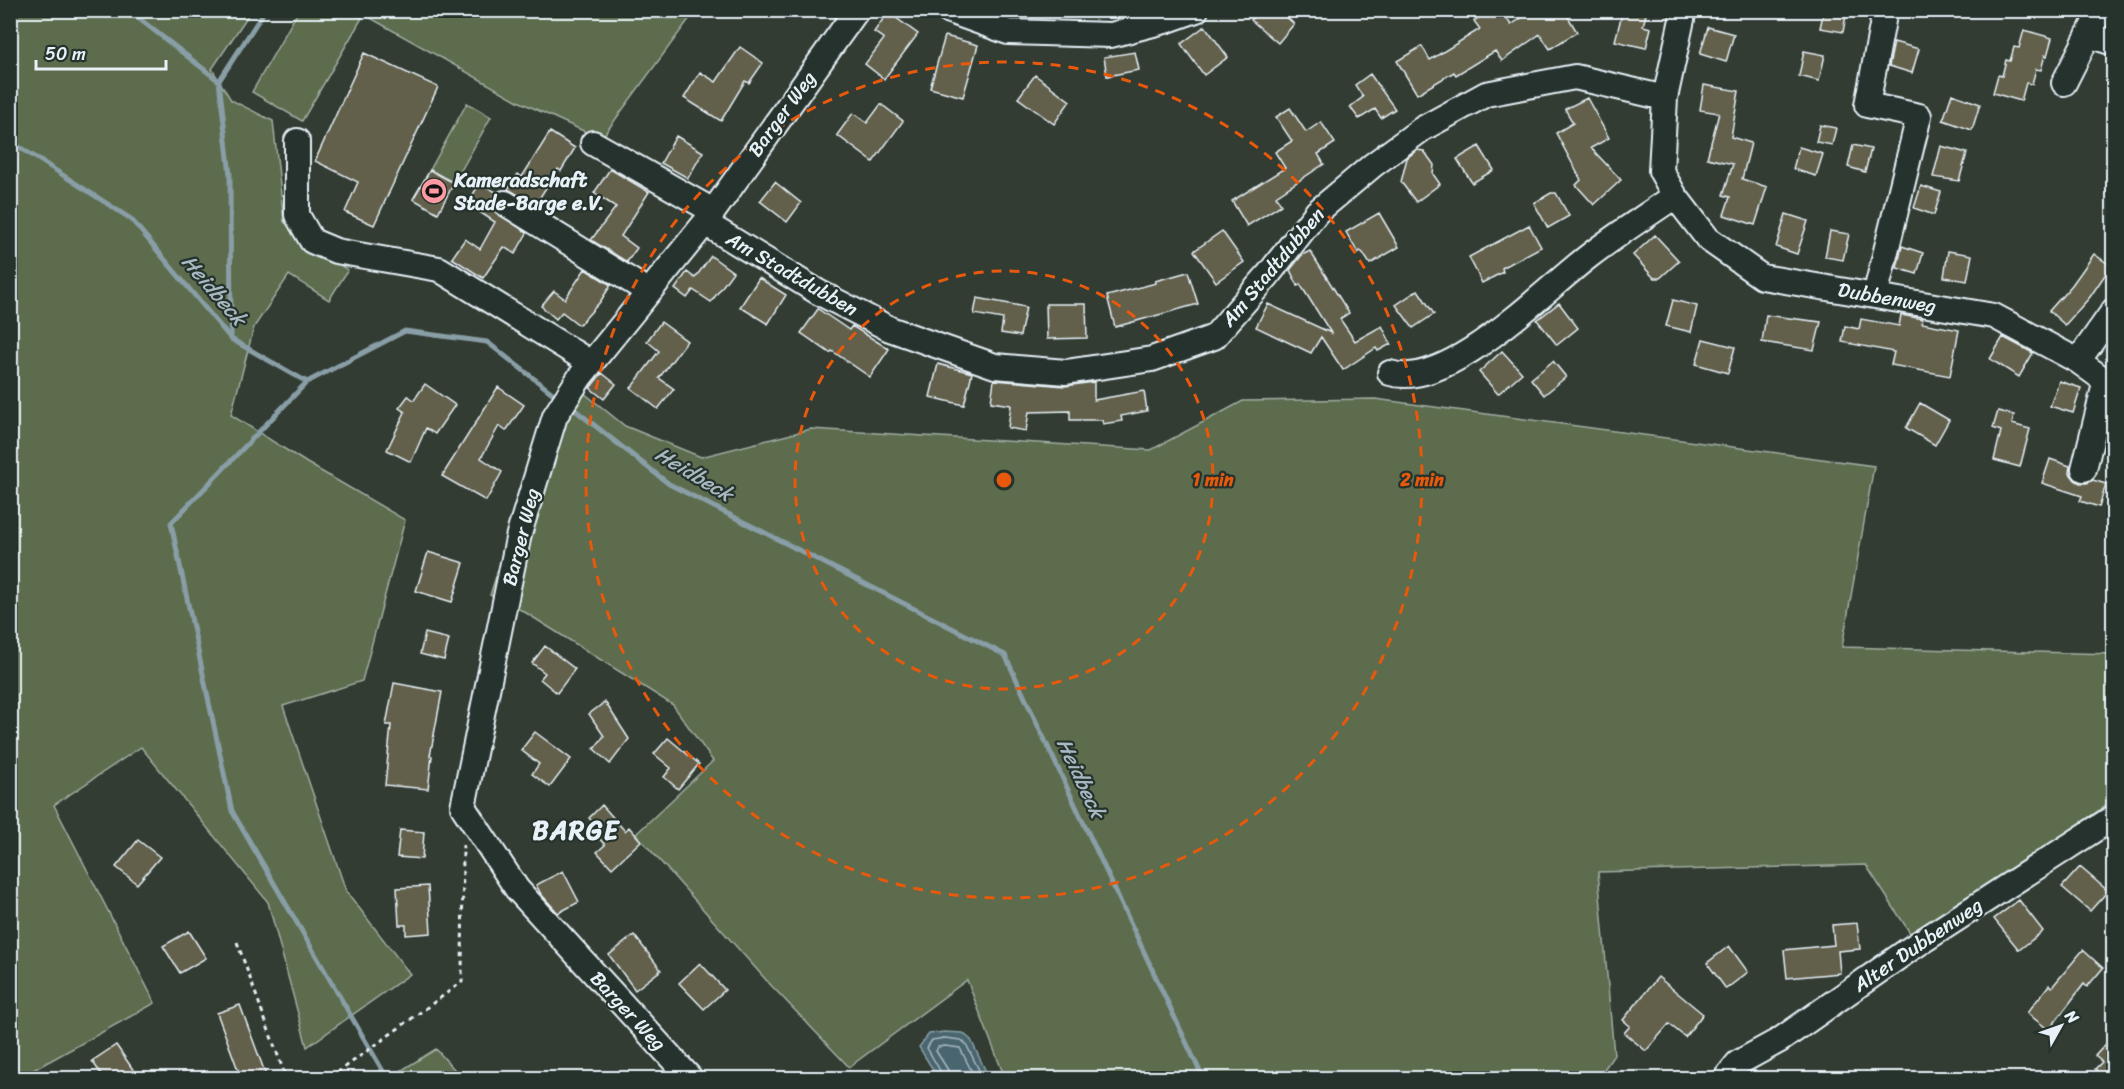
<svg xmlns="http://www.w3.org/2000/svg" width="2124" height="1089" font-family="Sriracha,sans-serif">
<rect width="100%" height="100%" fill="#323c33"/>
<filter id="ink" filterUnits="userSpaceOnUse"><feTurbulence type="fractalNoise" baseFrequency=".0167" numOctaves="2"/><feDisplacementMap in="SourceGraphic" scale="12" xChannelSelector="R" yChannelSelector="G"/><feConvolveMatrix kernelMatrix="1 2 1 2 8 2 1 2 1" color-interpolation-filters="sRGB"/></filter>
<g filter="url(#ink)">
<path fill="#5b6c4e" stroke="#a2aea3" stroke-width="1.5" d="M299 10 349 11 362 18 302 121 252 92Z
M10 11H251L212 69 231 100 273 121 284 222 313 239 309 245 348 270 329 300 289 275 254 327 231 415 307 463 405 520 362 681 283 706 346 891 410 974 307 1047 268 902 141 747 54 805 155 1003 19 1078H11L10 405 12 395 10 359Z
M358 11H695L601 139 518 101Z
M467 103 491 117 454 183 430 170Z
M568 380 625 426 701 457 811 429 1151 450 1243 401 1375 399 1874 466 1842 647 2113 654V801L1912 936 1866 865 1598 872 1614 1055 1598 1078H1005L967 980 849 1067 767 981 636 834 713 761 673 705 523 611 490 595 552 402Z
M436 1049 462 1078H389Z"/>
<path fill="#4a6670" stroke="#899ea6" stroke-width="1.5" d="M944 1032 963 1033 971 1040 989 1078H938L919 1047 929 1034Z"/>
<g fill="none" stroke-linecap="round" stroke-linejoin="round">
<path stroke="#a9b9c2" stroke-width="1.5" d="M942 1078V1074L927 1048 932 1040 945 1038 961 1040 966 1044 983 1078
M950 1078 948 1070 936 1051 938 1047 945 1046 960 1048 975 1078"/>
<path stroke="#899ea6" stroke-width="5" d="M128 10 219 81
M10 141 131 219 231 339 307 382 405 331 487 342 560 399
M231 339 230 175 219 81 265 10
M307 382 171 523 232 811 387 1078
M570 406 669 484 1005 655 1203 1078"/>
</g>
<path fill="#62614c" stroke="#e8f1f8" stroke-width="1.5" d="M1259 10H1279L1294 24 1278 43 1251 20Z
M1489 10H1501L1511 25 1533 10H1564L1577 32 1550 49 1540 34 1502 61 1495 51 1456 75 1454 72 1417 94 1397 61 1422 46 1430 60 1480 29 1474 21Z
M1623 10H1647L1643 26 1651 28 1646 48 1615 41Z
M1824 10H1847L1843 32 1820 28Z
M888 12 918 34 884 79 865 64 884 39 874 32Z
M1205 26 1228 57 1204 75 1181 44Z
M1708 27 1734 34 1726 62 1700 54Z
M2024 30 2052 38 2047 56 2045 55 2041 70 2036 69 2032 84 2026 83 2021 101 1993 93 1998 75 2002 76 2006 60 2010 61 2014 47 2019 48Z
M945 36 978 45 963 97 930 88Z
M1894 42 1919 49 1912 73 1889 66Z
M740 47 763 63 749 83 745 81 721 121 684 98 700 72 716 82Z
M1804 51 1825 55 1819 81 1799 76Z
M1135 52 1139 70 1107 76 1104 57Z
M364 53 438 87 374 225 345 212 358 182 315 161Z
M1370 74 1395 109 1381 118 1375 109 1359 119 1350 107 1363 97 1355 85Z
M1035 75 1070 101 1054 124 1018 98Z
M1704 85 1739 91 1731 137 1751 143 1742 179 1767 187 1755 225 1724 215 1730 197 1723 195 1733 164 1707 158 1719 113 1700 110Z
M1952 94 1980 104 1972 130 1943 120Z
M1587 98 1609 138 1591 148 1621 180 1594 205 1576 185 1581 180 1556 133 1573 123 1565 109Z
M881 104 903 121 873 162 837 135 853 113 867 123Z
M1290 108 1306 132 1321 122 1335 143 1318 154 1324 164 1276 196 1281 205 1247 226 1232 201 1285 168 1275 152 1292 141 1276 117Z
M1820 125 1836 128 1832 145 1816 142Z
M550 132 575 148 561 171 558 169 535 205 508 189 518 174 522 177Z
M676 136 703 152 688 178 661 163Z
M1853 145 1871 149 1865 172 1848 167Z
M1479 146 1494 170 1472 183 1457 159Z
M1941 146 1967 153 1959 181 1933 177Z
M1799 147 1823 154 1816 176 1793 169Z
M1417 150 1424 151 1434 165 1433 174 1440 184 1416 202 1401 182 1407 158Z
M610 169 649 192 621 236 637 248 627 262 591 240 616 207 594 193Z
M430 170 454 183 438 213 413 199Z
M775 182 801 203 787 222 760 201Z
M480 183 496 192 491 202 493 210 527 233 515 254 504 247 483 278 452 258 465 239 480 249 495 222 467 204Z
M1921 186 1941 192 1934 215 1914 208Z
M1551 193H1556L1569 216 1548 228 1534 203Z
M1379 213 1399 247 1370 264 1363 253 1360 251 1358 253 1346 232Z
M1786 214 1808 221 1797 254 1776 247Z
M1529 225 1541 247 1502 268 1503 272 1482 283 1469 257Z
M1222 231 1244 262 1216 282 1194 251Z
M1830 231 1849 234 1843 260 1825 257Z
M1655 235 1679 261 1660 278H1654L1633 255Z
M1902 246 1923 253 1917 274 1897 268Z
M1310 251 1349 313 1340 319 1355 341 1382 326 1391 344 1378 351 1376 348 1343 370 1321 337 1311 353 1256 327 1268 304 1331 333 1300 284 1298 286 1290 270 1302 255Z
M1948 251 1972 255 1967 281 1944 277Z
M2094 254 2111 266 2090 297 2065 325 2049 311 2072 285Z
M711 256 733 272 711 302 693 290 687 298 675 289 687 272 695 278Z
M585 269 611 285 600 302 579 325 562 312 556 319 541 306 554 291 565 299Z
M1188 272 1198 304 1115 327 1107 296 1156 283 1155 281Z
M759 278 786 295 768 324 740 307Z
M1418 290 1434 314 1413 328 1396 305Z
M977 298 1026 307 1020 336 1001 333 1003 319 974 314Z
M1673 300 1697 306 1691 332 1666 326Z
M1559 303 1578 328 1557 345 1537 320Z
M1046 304H1086L1087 338 1047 339Z
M818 309 849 330 852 326 889 349 870 377 832 351 830 353 801 333Z
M1766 315 1821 322 1814 350 1762 342Z
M1901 315 1923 319 1922 323 1959 330 1950 376 1891 365 1894 352 1842 342 1845 326 1859 329 1861 319 1899 326Z
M661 322 687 341 659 378 674 389 658 409 631 388 659 351 647 341Z
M2003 337 2033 353 2019 377 1990 359Z
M1703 339 1735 347 1728 373 1696 364Z
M1502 351 1522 373 1498 394 1479 372Z
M1553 361 1566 377 1544 395 1531 379Z
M938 364 972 373 964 405 930 397Z
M602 373 616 384 604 399 590 388Z
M994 380 1065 386 1094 382V400L1144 391 1147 411 1121 416 1122 421 1103 424 1102 420H1070V411L1029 412 1026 431 1008 428 1011 405 991 402Z
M2059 381 2081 388 2073 413 2050 406Z
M425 384 455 405 435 434 426 428 411 462 387 450 405 412 399 408 408 396 414 400Z
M498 387 524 405 506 431 499 426 481 458 502 472 486 501 442 476Z
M1920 403 1949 420 1935 445 1906 428Z
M1998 411 2014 415 2012 424 2030 429 2020 467 1994 460 2001 431 1993 428Z
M2050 459 2070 466 2069 472 2075 480 2080 483H2087L2093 480 2106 484 2099 507 2080 501 2082 496 2042 483Z
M428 552 464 563 452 602 416 591Z
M425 633 449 639 444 660 420 654Z
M545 646 575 669 557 693 540 679 545 673 532 663Z
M394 683 442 692 430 756H432L428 789 385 785 391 725H386Z
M605 702 629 739 610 764 594 749 604 736 589 714Z
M535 732 571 759 550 787 532 774 539 764 521 750Z
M668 738 699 764 678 789 664 777 671 768 654 754Z
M602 805 625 831 629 827 641 841 612 868 597 852 605 845 595 834 600 830 589 818Z
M400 830 424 832 422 859 397 857Z
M138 840 160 857 137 884 116 867Z
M2080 867 2108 891 2090 911 2062 887Z
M563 871 579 902 558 913 541 894 536 885Z
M428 886 431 933 406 935V925H399L397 888Z
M2019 900 2043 931 2019 950 1994 919Z
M1857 923 1860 949 1838 951 1840 973 1787 978 1784 950 1834 945 1832 925Z
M189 931 206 958 180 973 163 946Z
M634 935 661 970 635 990 609 955Z
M1729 946 1748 972 1726 989 1707 963Z
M2083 950 2103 968 2087 987 2084 984 2049 1030 2027 1013 2049 985 2052 987Z
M700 963 725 990 704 1009 679 983Z
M1658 977 1703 1014 1685 1037 1669 1024 1646 1051 1624 1033 1630 1026 1623 1020Z
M240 1005 267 1078H241L217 1013Z
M2114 1035V1078H2106L2095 1069 2102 1062 2095 1056Z
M116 1045 139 1078H104L92 1061Z"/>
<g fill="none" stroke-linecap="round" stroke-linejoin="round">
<g stroke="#e8f1f8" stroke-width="28">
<path id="minor" d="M947 10 1008 32 1111 35 1165 21 1196 10
M1684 10 1665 98 1661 171 1675 196 1708 239 1762 277 1994 316 2078 361 2114 387
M2088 35 2114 43
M2064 83 2101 10
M297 141V215L312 241 336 251 439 269 591 363
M593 143 713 211
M505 203 649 292
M705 223 818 292 890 329 995 366 1066 372 1152 359 1214 337 1268 275 1317 212 1373 165 1422 129 1486 94 1575 77 1665 98
M1875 296 1919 116 1867 105 1885 10
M2078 361 2114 310
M1390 373C1448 391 1544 290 1589 256 1616 235 1646 216 1675 196
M2084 469 2106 380
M690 1078 517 889 463 807 519 534 555 416 580 377 705 223 857 10
M1726 1078 1738 1063 1780 1040 1910 949 2114 817"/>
</g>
<path stroke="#e8f1f8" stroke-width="3" stroke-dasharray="4.5 4.5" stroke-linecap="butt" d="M237 942 286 1078
M330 1078 462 982 463 845"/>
<use href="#minor" stroke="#26332d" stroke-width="24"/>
</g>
</g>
<g fill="none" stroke="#e8590c" stroke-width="3" stroke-dasharray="10 8">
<circle cx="1004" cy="480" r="209"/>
<circle cx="1004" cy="480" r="418"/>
</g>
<defs>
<g id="stadium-disc" transform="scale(1.35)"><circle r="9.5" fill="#ff9aa2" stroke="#26332d"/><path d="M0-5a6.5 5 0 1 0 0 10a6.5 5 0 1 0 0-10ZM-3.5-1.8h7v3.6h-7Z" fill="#111"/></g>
</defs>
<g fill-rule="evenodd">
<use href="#stadium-disc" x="434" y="191"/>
</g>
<g text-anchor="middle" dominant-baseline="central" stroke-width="4.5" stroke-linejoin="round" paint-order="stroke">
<g font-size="20" fill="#e8f1f8" stroke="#26332d">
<text transform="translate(782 114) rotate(-54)">Barger Weg</text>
<text transform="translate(1273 267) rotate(-50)">Am Stadtdubben</text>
<text transform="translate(792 274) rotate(30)">Am Stadtdubben</text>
<text transform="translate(1887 298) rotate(10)">Dubbenweg</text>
<text transform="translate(521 537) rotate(-76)">Barger Weg</text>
<text transform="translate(1918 945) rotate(-34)">Alter Dubbenweg</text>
<text transform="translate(628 1011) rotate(47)">Barger Weg</text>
</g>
<g font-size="20" font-weight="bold" fill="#e8f1f8" stroke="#26332d" text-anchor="start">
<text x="454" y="180">Kameradschaft<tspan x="454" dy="23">Stade-Barge e.V.</tspan></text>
</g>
<g font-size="21" font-style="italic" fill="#a9b9c2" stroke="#26332d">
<text transform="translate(214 290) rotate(49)">Heidbeck</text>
<text transform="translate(694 474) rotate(31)">Heidbeck</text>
<text transform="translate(1081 778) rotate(65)">Heidbeck</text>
</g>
<g font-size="26" font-weight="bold" letter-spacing="1.5" fill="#e8f1f8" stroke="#26332d">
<text x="576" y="830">BARGE</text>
</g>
</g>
<circle cx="1004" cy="480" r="9" fill="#e8590c" stroke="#26332d" stroke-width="3"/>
<g font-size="18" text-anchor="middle" font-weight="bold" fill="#e8590c" stroke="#26332d" stroke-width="4.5" stroke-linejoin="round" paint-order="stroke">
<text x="1213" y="486">1 min</text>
<text x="1422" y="486">2 min</text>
</g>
<rect width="2124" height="1089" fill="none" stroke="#26332d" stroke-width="36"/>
<rect x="18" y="18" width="2088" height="1053" fill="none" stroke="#e8f1f8" stroke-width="2" filter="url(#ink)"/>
<g transform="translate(2061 1026) rotate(50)" stroke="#26332d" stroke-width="4.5" paint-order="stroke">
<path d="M0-4.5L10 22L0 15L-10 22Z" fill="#e8f1f8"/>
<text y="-9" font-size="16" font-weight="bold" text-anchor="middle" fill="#e8f1f8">N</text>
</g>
<path d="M36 60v9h130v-9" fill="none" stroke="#e8f1f8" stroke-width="3"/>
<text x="45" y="60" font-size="18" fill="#e8f1f8" stroke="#26332d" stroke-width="4.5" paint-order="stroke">50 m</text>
</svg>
